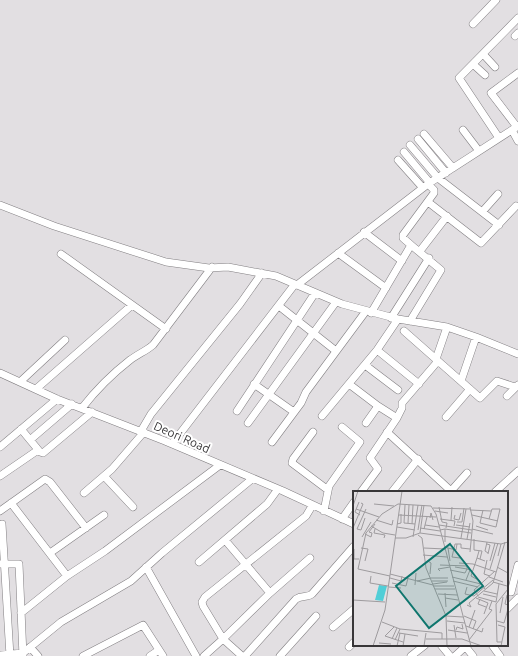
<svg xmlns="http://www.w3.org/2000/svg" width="518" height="656" font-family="Ubuntu,sans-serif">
<rect width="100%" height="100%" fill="#e2dfe2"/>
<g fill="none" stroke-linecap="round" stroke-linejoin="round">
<g stroke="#827f82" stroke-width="8">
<path id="minor" d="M473 24 496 0
M515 36 518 33
M484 55 495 67
M474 65 485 75
M517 127 491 93 518 73
M463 130 479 151
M512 130 518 141
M424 134 453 168
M499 138 459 78 518 18
M418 139 446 173
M410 145 438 178 499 225
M404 152 430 183
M398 160 423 188
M428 202 481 243 516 206
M0 205 54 226 166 262 209 268 228 267 276 276 342 304 398 319 447 327 476 337 518 354
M482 212 498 194
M364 232 402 261
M420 251 447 216
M338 253 386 288
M61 254 166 329
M297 285 428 184 518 126
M279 306 336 351
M371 313 411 245 403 238V235L434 193V190L428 184
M391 318 429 258
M410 321 441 270 411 245
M404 331 480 398 497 381 515 387
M377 350 419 384
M436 359 447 327
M365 365 398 390
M0 373 57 399 165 441 283 491 354 524
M21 381 65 340
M461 381 476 337
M254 384 294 412
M349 384 378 406
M36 389 132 305
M507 396 518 385
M82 408C96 390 112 374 130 360 138 354 146 351 153 345L212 267
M237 411 315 293
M322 416 377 350 398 319
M446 417 470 389
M397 418 402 408V403L438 361
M248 423 336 302
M21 429 40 452 43 453 92 412
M141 431 151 414 240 304 262 273
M313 432 293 459 292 463 328 490
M387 432 451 491
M30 440 72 404
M272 442 301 403 306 392 366 311
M172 444 295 284
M0 447 57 399
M0 476 38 450
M104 476 133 507
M361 492 378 469 370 458 397 418 378 406 366 423
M392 492 418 459
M450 492 467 473
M495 492 518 471
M84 493 112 469 144 432
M11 503 67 576
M0 511 45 479 50 482 86 528
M324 511 329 486 360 442 342 427
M342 519 354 502
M2 524 10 656
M225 540 270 593
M50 553 104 515
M199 562 267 504 278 489
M0 564H19L23 656
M146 567 196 656
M511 592 518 565
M507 609 518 598
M21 613 67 576 105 551 220 465
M333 627 354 609
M441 645 450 656
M492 645 500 656
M465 646 473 656
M30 647 38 656
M349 647 354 642
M0 655 23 653 61 622 131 581 162 553 252 479
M83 656 143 625 163 656
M150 656 159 650
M204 656 223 639 203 606 202 602 205 597 306 516 312 506
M242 656 223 639 270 593 310 558
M245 656 296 599C302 595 307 598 312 594L354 546
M280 656 316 616
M411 656 425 645
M455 656 467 645"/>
</g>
<use href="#minor" stroke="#fff" stroke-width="7"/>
</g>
<g text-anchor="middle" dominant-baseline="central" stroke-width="4" stroke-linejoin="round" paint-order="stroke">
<g font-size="12" fill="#383638" stroke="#fff">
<text transform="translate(182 437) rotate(24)">Deori Road</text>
</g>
</g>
<g transform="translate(353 491)">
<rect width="155" height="155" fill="#e2dfe2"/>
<path d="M26 94 34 95 30 110 22 109Z" fill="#51ced7"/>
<path fill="none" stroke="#9e9b9e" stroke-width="1" d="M6 11 2 21 7 24M21 13 41 15M52 14 51 32 62 33M0 15 5 0M86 16 89 31 94 32 93 37M117 16 120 30 117 61M80 17 117 18M3 18 26 26M117 19 138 20M130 19 127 32 143 36 147 18H139L136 28M82 20 95 22M46 24 83 26M102 24 101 28 106 29 108 22M119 24 145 30M12 27 8 39 4 38 13 18M77 27 78 22 80 29M87 28 102 30 101 35M23 29 39 34 40 29M98 29 99 16M104 31H109L111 17M55 32 56 14M44 33 48 32V23M59 33 60 14M72 34 86 36M86 34 119 39M103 34 117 36M18 35 30 42 42 44M123 35 135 39M44 36 62 39M0 37 10 13 8 12M67 37 87 40M22 38 21 42 32 44 31 47M71 38 74 26M92 38 118 42M119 38 140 43M65 39 69 14M87 39 92 38V51M67 42 71 14M12 43 18 46 19 42 16 41 22 33M65 44 69 47 73 77 93 125 94 155M9 46 18 31M60 46 65 14M42 47H53L67 42 148 53 155 51M108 47 113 18M114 48 117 32M121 48V59L129 60 127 68M134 51 132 60 135 62M108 53V57L117 58M134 53 137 54 135 63M91 56 103 59 104 53M8 57 15 58 12 70M71 57 92 58M95 57 97 70M1 58V68H6M126 60 124 67 132 70M70 64 94 66M145 65 148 53M107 67 99 66 102 53H108M124 67 118 85 127 90V93M134 69 131 83 137 85M75 70 78 72 77 83M137 70 142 52M106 72 120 73 143 81M87 74 114 75V78L102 76M144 76 155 82M137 78 145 52M97 79 112 82 114 78 117 79 113 89M87 80 85 78 97 76M37 83 80 94M18 85 17 92 35 95M37 85 5 78 13 42 29 23 45 13 78 15 83 23 118 155M99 86 128 93 132 98M136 86 150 91M37 87 48 90 49 85M78 87H95M64 90 78 87M79 90H95M100 90 125 96M140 91 154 95M39 92 53 95 55 87M80 93 94 91M62 94 63 82M80 95H101M36 96 48 97M114 96 112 103 121 105M82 98H102M131 100 144 103M92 102 93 116M85 103 104 104M130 103 143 106M154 104 152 113 155 114M121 105 140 89M125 105 121 99 142 80M125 106 143 111 146 93M92 107 105 109M123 107 135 112 131 123M127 108 125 113 133 116M0 109 32 111M114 114 118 116 116 112 140 92 152 51M147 122 150 106M93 125 110 126M111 125 123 130 120 138M94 130 112 132M144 130 151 132 155 118M29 131 47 138 89 142V148M101 134 103 147M145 134 152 136 148 155M113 135 129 141 130 137M41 136 32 145 50 151M116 136 122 119M95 139 114 142M103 139 104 136 110 138 109 133M46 142 65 145M39 148 44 137M73 148H109L129 155M42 149 47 138M116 149 139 119 136 118 139 110M149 151H144L143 113 155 98M26 152 38 153M20 155 32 119 49 0M44 155 47 142M50 155 52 143M71 155 73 142"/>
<path fill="#0f766e" fill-opacity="0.15" stroke="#0f766e" stroke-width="2" d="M97 53 130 95 76 137 43 95Z"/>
<rect width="155" height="155" fill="none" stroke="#383638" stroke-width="2"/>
</g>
</svg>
